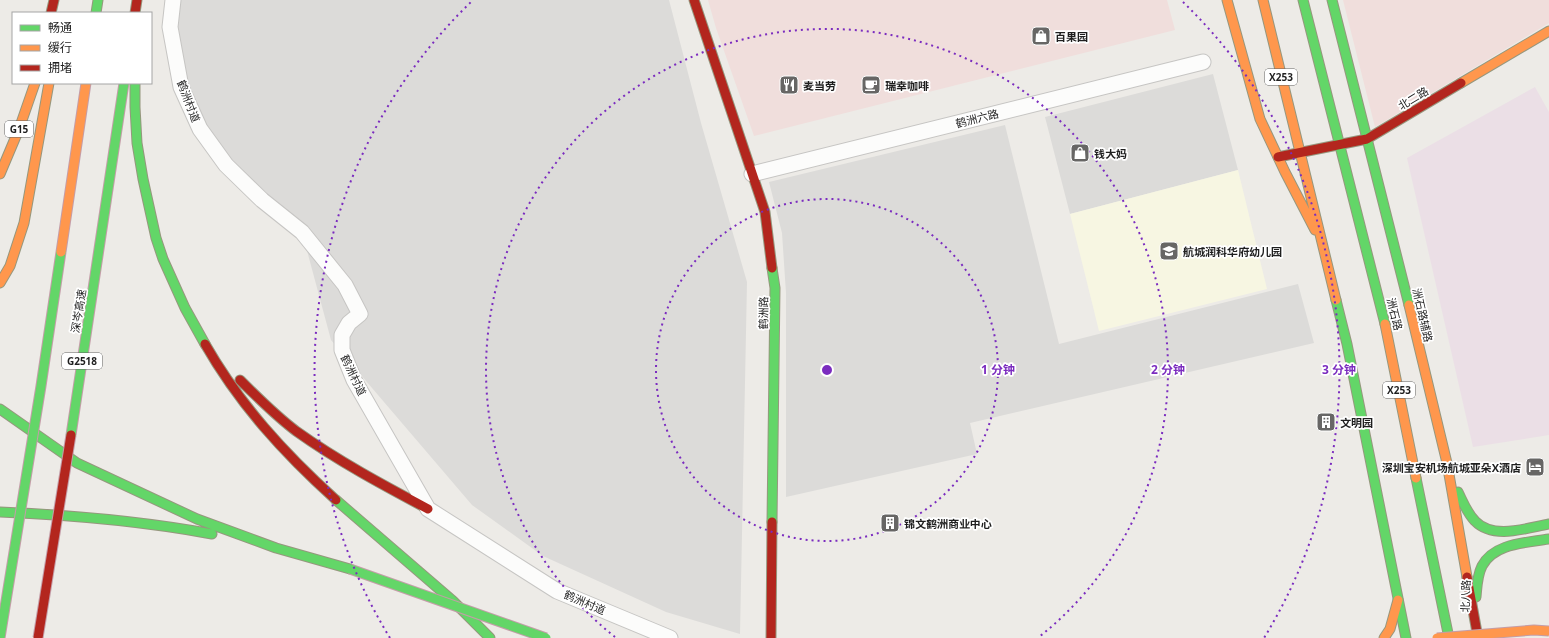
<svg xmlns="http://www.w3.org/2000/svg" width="1549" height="638" font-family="'Open Sans','Noto Sans SC',sans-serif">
<rect width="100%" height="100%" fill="#edebe7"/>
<path fill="#dcdbd9" d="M173 0H669L701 123 747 282 740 634 666 612 543 556 472 505 331 340 302 232 226 165 181 87Z
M1213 74 1238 170 1070 214 1045 117Z
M1005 125 1059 344 1298 284 1314 343 970 423 977 454 786 497V293L782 233 769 182Z"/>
<path fill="#f0dedc" d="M708 0H1167L1175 30 754 136 716 28Z
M1343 0H1549V23L1375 127Z"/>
<path fill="#ebdfe6" d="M1535 87 1549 112V435L1473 447 1407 158Z"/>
<path fill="#f7f6e2" d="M1238 170 1267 289 1099 331 1070 214Z"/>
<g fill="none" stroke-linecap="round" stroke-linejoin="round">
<g stroke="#c6c5c3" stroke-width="17">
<path id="street" d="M173 0 170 27 181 87 200 129 226 165 262 200 302 232 345 285 360 314 349 323 342 335V350L354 380 428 509 557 591 670 638
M752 174 1203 62"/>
</g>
<g stroke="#96977e" stroke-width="11">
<path id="fast" d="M1303 0 1385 324
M1332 0 1409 305
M96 13 98 0
M135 83V107L137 143 143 179 156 238 163 259 185 308 205 344
M1336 300 1347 344 1406 638
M0 409 77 463 197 519 276 548 350 569
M1416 478 1449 638
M1458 492C1463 502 1467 513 1475 521 1493 540 1527 528 1549 524
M336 500 453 601 490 638
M0 512C71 515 142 521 212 534
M772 522 775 288 772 268
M1476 597C1477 587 1477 576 1482 566 1494 543 1526 543 1549 539"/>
</g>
<g stroke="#96977e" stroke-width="11">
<path id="slow" d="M1227 0 1260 119 1285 172 1315 230
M1263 0 1336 300
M1461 83 1549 31
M0 174 19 129 35 83
M0 283 10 266 24 223 49 83
M1409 305 1447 463 1467 577
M1385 324 1416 478
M1384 638 1390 629 1398 600"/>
</g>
<g stroke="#96977e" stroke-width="11">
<path id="jam" d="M694 0 765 212 772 268
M51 13 54 0
M135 13 137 0
M1278 157 1367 139 1461 83
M205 344C240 405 284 453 336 500
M240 380C258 398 276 416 296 431 338 461 383 485 428 509
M1467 577 1478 638
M771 638 772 522"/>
</g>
<use href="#street" stroke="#fcfcfb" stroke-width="15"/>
<use href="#fast" stroke="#63d668" stroke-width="9"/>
<use href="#slow" stroke="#ff974d" stroke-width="9"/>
<use href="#jam" stroke="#b3261e" stroke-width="9"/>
<g stroke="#c49da8" stroke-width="11" stroke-linecap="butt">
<path id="fast-bridge" d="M71 435 124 83
M350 569 546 638
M0 638 41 386 61 252"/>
</g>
<g stroke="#c49da8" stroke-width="11" stroke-linecap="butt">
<path id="slow-bridge" d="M61 252 86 83
M1437 638 1534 630 1549 631"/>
</g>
<g stroke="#c49da8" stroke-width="11" stroke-linecap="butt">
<path id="jam-bridge" d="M38 638 71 435"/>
</g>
<use href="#fast-bridge" stroke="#63d668" stroke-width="9"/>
<use href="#slow-bridge" stroke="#ff974d" stroke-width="9"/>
<use href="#jam-bridge" stroke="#b3261e" stroke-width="9"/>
</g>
<g fill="none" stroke="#7b2cbf" stroke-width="2" stroke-dasharray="2 4">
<circle cx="827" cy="370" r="171"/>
<path d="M615 637A341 341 0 1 1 1039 637"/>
<path d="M390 638A512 512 0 0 1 471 2M1183 2A512 512 0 0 1 1264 638"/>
</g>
<defs>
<g id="shop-square" transform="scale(1)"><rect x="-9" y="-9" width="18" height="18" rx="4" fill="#676665" stroke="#fff"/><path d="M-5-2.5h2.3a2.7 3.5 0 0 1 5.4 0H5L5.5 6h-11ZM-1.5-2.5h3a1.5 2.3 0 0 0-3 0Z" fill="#fff"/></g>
<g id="restaurant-square" transform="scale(1)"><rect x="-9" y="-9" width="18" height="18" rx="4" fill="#676665" stroke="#fff"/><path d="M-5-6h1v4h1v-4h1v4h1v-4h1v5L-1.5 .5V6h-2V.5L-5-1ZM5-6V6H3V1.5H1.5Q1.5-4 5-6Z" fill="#fff"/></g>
<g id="cafe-square" transform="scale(1)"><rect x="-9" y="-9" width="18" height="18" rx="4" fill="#676665" stroke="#fff"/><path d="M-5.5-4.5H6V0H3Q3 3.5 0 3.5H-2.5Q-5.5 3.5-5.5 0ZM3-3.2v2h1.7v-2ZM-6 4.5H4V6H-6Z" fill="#fff"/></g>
<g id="school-square" transform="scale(1)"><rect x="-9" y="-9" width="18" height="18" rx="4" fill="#676665" stroke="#fff"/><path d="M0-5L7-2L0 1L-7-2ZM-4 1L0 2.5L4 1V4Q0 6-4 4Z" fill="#fff"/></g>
<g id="building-square" transform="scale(1)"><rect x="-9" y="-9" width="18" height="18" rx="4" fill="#676665" stroke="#fff"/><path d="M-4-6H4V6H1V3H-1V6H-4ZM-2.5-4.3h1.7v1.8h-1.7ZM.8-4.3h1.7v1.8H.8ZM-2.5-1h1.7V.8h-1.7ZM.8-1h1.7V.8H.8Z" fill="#fff"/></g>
<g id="hotel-square" transform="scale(1)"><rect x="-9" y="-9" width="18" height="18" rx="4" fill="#676665" stroke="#fff"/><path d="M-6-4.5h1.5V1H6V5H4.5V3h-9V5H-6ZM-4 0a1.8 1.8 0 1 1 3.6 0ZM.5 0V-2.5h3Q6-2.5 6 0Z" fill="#fff"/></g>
</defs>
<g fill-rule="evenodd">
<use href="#shop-square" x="1041" y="36"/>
<use href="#restaurant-square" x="789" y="85"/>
<use href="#cafe-square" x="871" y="85"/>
<use href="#shop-square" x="1080" y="153"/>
<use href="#school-square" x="1169" y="251"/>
<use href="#building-square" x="1326" y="422"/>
<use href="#hotel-square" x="1535" y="467"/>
<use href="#building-square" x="890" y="523"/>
</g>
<g text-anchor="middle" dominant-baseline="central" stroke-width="3.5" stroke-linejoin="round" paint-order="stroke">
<g fill="#fff" stroke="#626262" stroke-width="1">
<rect x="1265" y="69" width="32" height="16" rx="3"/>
<rect x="5" y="121" width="28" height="16" rx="3"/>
<rect x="62" y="353" width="40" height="16" rx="3"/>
<rect x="1383" y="382" width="32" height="16" rx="3"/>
</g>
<g font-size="10" font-weight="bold" fill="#1f1f1f">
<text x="1281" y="77">X253</text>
<text x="19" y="129">G15</text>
<text x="82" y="361">G2518</text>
<text x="1399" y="390">X253</text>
</g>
<g font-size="11" font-weight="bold" fill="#1f1f1f" stroke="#fff" text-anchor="start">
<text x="1055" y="36">百果园</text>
<text x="803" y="85">麦当劳</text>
<text x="885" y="85">瑞幸咖啡</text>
<text x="1094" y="153">钱大妈</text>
<text x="1183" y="251">航城润科华府幼儿园</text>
<text x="1340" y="422">文明园</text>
<text x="1521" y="467" text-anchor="end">深圳宝安机场航城亚朵X酒店</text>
<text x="904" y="523">锦文鹤洲商业中心</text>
</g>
<g font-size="11" fill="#1f1f1f" stroke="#fff">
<text transform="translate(1413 98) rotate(-31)">北二路</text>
<text transform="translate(189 101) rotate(69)">鹤洲村道</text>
<text transform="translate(977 118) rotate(-14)">鹤洲六路</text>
<text transform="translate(78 311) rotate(-81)">深岑高速</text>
<text transform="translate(763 313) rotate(-89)">鹤洲路</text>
<text transform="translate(1395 314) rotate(76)">洲石路</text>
<text transform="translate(1423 315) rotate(77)">洲石路辅路</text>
<text transform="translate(354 375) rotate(65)">鹤洲村道</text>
<text transform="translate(1465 596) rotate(-88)">北八路</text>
<text transform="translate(585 602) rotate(23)">鹤洲村道</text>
</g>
</g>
<circle cx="827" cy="370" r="6" fill="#7b2cbf" stroke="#fff" stroke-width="2"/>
<g font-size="12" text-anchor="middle" font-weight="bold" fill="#7b2cbf" stroke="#fff" stroke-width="3.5" stroke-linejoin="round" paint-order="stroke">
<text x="998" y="374">1 分钟</text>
<text x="1168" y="374">2 分钟</text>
<text x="1339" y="374">3 分钟</text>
</g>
<rect x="12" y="12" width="140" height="72" fill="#ffffff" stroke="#a5a5a5"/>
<rect x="20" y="25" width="20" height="6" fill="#63d668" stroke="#a5a5a5"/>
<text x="48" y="32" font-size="12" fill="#1f1f1f">畅通</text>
<rect x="20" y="45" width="20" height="6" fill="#ff974d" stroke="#a5a5a5"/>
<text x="48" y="52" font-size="12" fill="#1f1f1f">缓行</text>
<rect x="20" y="65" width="20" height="6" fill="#b3261e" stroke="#a5a5a5"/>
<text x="48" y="72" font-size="12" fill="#1f1f1f">拥堵</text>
</svg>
